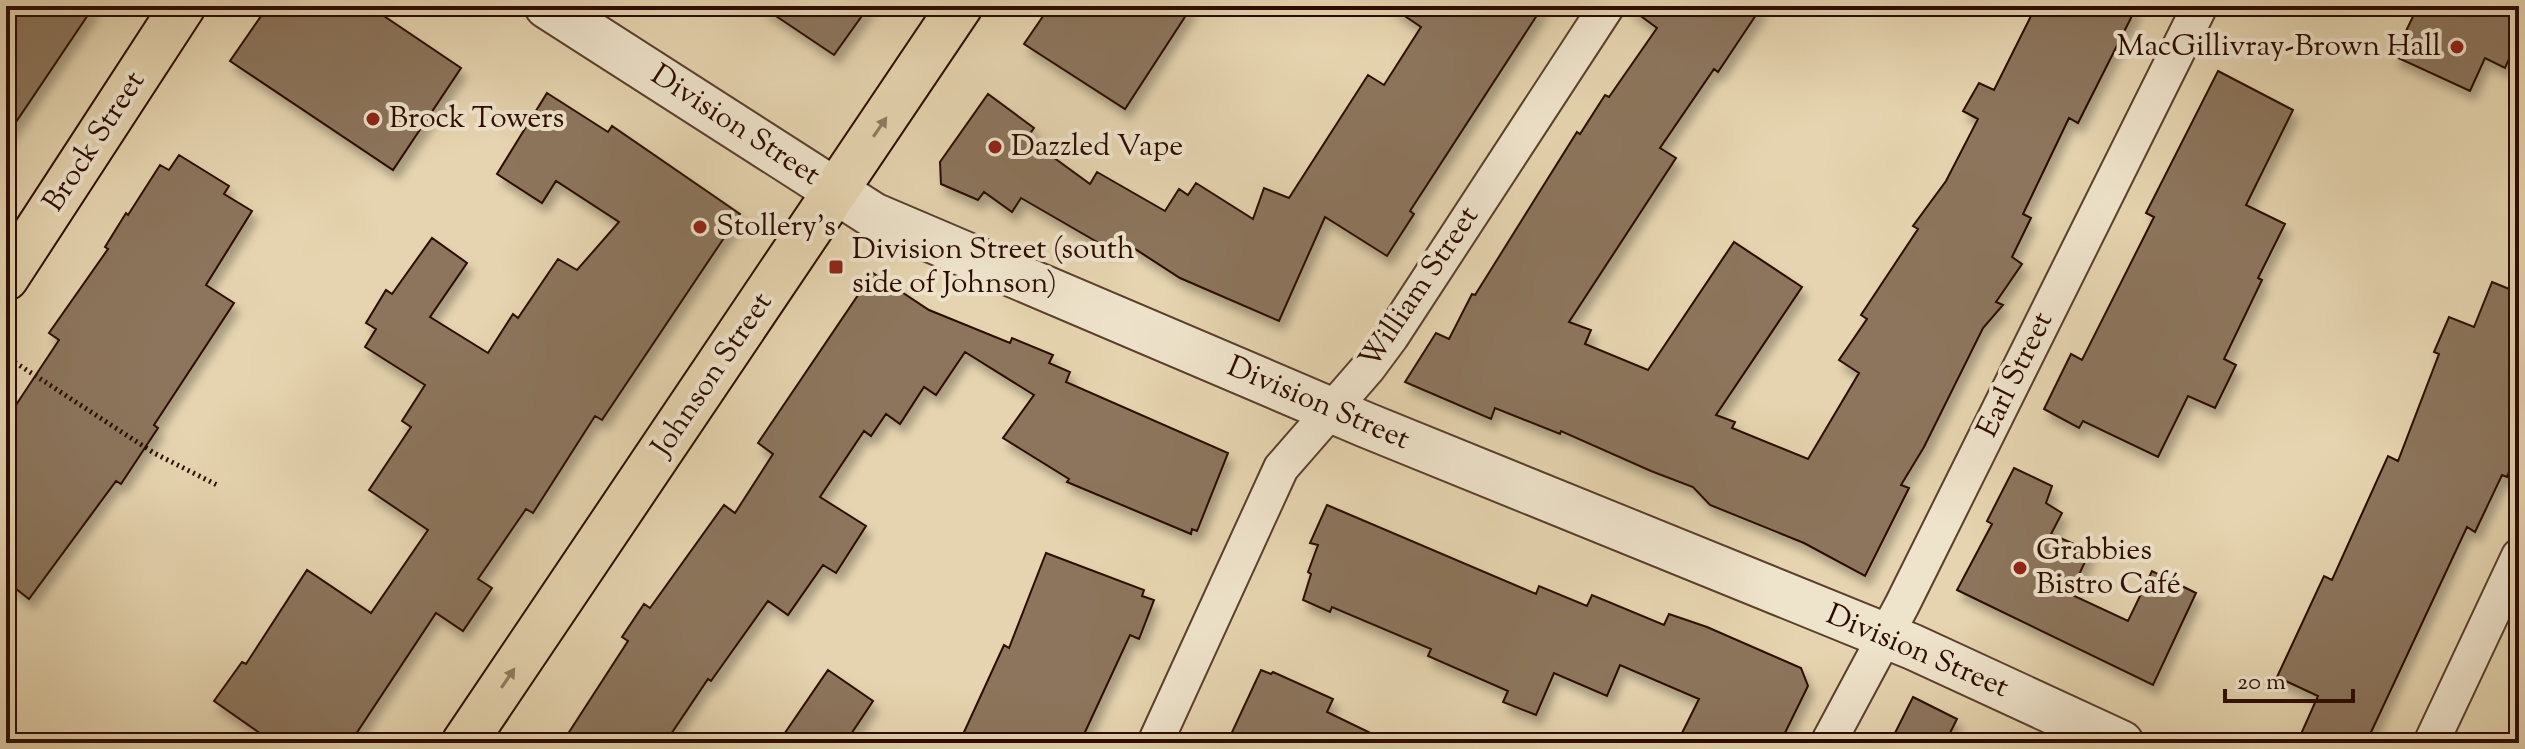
<svg xmlns="http://www.w3.org/2000/svg" width="2525" height="749" font-family="'Sorts Mill Goudy',serif">
<defs>
<filter id="shadow"><feDropShadow dx="5" dy="9" stdDeviation="4" flood-color="#0004"/></filter>
</defs>
<rect width="100%" height="100%" fill="#e5d4af"/>
<filter id="stains"><feTurbulence type="fractalNoise" baseFrequency=".0025" numOctaves="4"/><feColorMatrix values="0 0 0 0 .2 0 0 0 0 .09 0 0 0 0 .02 0 0 0 .5 -.17"/></filter>
<radialGradient id="worn" r=".72"><stop offset=".6" stop-color="#630" stop-opacity="0"/><stop offset="1" stop-color="#630" stop-opacity=".3"/></radialGradient>
<path fill="#8c745b" stroke="#2c0c00" stroke-width="2" filter="url(#shadow)" d="M6 6H94L6 137Z
M268 6H369L461 68 393 170 230 61Z
M761 6H869L834 55Z
M1050 6H1192L1125 109 1024 44Z
M1390 6H1543L1410 211 1414 214 1387 256 1325 217 1279 321 1180 278 1118 238 1111 250 1021 198 1012 212 984 192 978 200 941 184 940 162 988 94 1034 128 1027 138 1090 184 1097 172 1165 211 1179 189 1188 195 1196 183 1253 219 1264 188 1289 198 1368 75 1384 85 1421 27Z
M1627 6H1762L1718 72 1714 69 1660 148 1676 158 1569 322 1591 330 1585 344 1648 370 1734 242 1802 287 1716 415 1735 422 1732 428 1808 459 1859 373 1839 360 1867 319 1861 315 1918 229 1913 226 1946 181 1978 119 1963 111 1979 83 1994 90 2036 6H2137L2078 123 2069 118 2023 214 2031 218 2012 257 2022 264 1996 302 2003 305 1983 328 1924 447 1901 485 1909 488 1865 576 1804 543 1710 505 1693 487 1651 471 1561 431 1560 434 1495 408 1491 419 1405 382 1436 333 1449 339 1472 294 1475 295 1577 132 1580 134 1605 95 1609 97 1657 28Z
M2418 6H2519V37L2505 68 2485 58 2470 91 2394 56Z
M2218 71 2293 110 2246 205 2285 224 2258 278 2262 280 2224 359 2236 365 2215 408 2188 396 2158 457 2083 421 2079 428 2044 409 2071 354 2082 360 2154 217 2146 213Z
M547 93 608 132 612 126 740 214 602 420 595 416 533 513 526 509 478 579 492 588 463 631 436 613 350 743H274L214 701 242 662 246 664 307 570 371 613 428 530 369 490 411 427 402 421 425 385 365 347 376 329 366 323 386 290 392 294 432 238 467 263 430 317 488 353 513 314 518 318 558 259 577 270 619 222 556 181 542 203 497 174Z
M179 155 229 186 224 194 252 211 206 285 234 303 154 425 158 428 121 484 116 481 29 599 6 581V420L59 340 49 333 108 249 105 247 126 213 128 215 160 165 169 170Z
M873 273 929 310 1010 343 1012 338 1053 355 1049 363 1070 372 1066 382 1228 453 1197 531 1192 529 1191 534 1067 482 1069 479 1003 438 1034 395 965 352 936 395 924 387 900 424 886 414 871 436 864 431 820 497 866 526 836 573 823 565 788 615 768 601 711 681 708 679 665 743H562L628 641 622 637 644 604 650 608 724 505 735 513 773 454 758 443Z
M2492 282 2519 293V446L2507 477 2502 475 2475 532 2467 527 2366 743H2297L2318 696 2277 677 2324 576 2332 580 2388 456 2398 461 2439 354 2434 352 2449 317 2474 327Z
M2014 468 2052 486 2046 503 2062 513 2051 534 2090 551 2070 594 2128 621 2152 571 2196 593 2153 685 1957 590 1992 524 1987 521Z
M1327 505 1536 594 1539 586 1587 606 1592 595 1664 625 1669 614 1707 627 1801 668 1808 686 1780 743H1677L1699 699 1620 665 1607 696 1554 673 1536 715 1503 702 1508 691 1428 656 1431 649 1332 607 1330 612 1303 600 1311 574 1308 572 1318 545 1310 543Z
M1046 553 1144 590 1142 596 1154 600 1139 639 1130 635 1080 743H959L1004 645 1009 648Z
M828 670 873 701 845 743H778Z
M1261 670 1271 674 1273 672 1333 699 1327 712 1391 743H1227Z
M1913 697 1957 719 1945 743H1890Z"/>
<g fill="none" stroke-linecap="round" stroke-linejoin="round">
<g stroke="#5a3e2c" stroke-width="38">
<path id="minor" d="M1155 743 1281 468 1368 368 1391 337 1607 6
M1828 743 1902 605 2200 6
M2431 743 2519 556"/>
</g>
<g stroke="#5a3e2c" stroke-width="48">
<path id="tertiary" d="M547 6 873 215 1366 425 1913 647 2121 743"/>
</g>
<g stroke="#2c0c00" stroke-width="48">
<path id="primary" d="M6 278 183 6
M464 743 960 6"/>
</g>
<path stroke="#2c0c00" stroke-width="5" stroke-dasharray="2 4" stroke-linecap="butt" d="M6 354 16 363 154 453 219 486"/>
<use href="#minor" stroke="#eee3cb" stroke-width="34"/>
<use href="#tertiary" stroke="#eee3cb" stroke-width="44"/>
<use href="#primary" stroke="#e5d4af" stroke-width="44"/>
</g>
<defs><path id="oneway-solid" d="M-6-.8H1V-3.2L6.5 0L1 3.2V.8H-6Z" transform="scale(2)"/></defs>
<g fill="#927a60">
<use href="#oneway-solid" transform="translate(880 127) rotate(-56)"/>
<use href="#oneway-solid" transform="translate(508 678) rotate(-56)"/>
</g>
<g fill="#8f2418" stroke="#eee3cb" stroke-width="3">
<circle cx="2457" cy="47" r="8"/>
<circle cx="373" cy="119" r="8"/>
<circle cx="995" cy="147" r="8"/>
<circle cx="700" cy="227" r="8"/>
<rect x="828" y="259" width="16" height="16" rx="4"/>
<circle cx="2020" cy="568" r="8"/>
</g>
<g text-anchor="middle" dominant-baseline="central" stroke-width="8" stroke-linejoin="round" paint-order="stroke">
<g font-size="30" fill="#2c0c00" stroke="#eee3cb" text-anchor="start">
<text x="2441" y="47" text-anchor="end">MacGillivray-Brown Hall</text>
<text x="389" y="119">Brock Towers</text>
<text x="1011" y="147">Dazzled Vape</text>
<text x="716" y="227">Stollery's</text>
<text x="852" y="250">Division Street (south<tspan x="852" dy="34">side of Johnson)</tspan></text>
<text x="2036" y="551">Grabbies<tspan x="2036" dy="34">Bistro Café</tspan></text>
</g>
<g font-size="30" fill="#2c0c00" stroke="#eee3cb">
<text transform="translate(735 126) rotate(33)">Division Street</text>
<text transform="translate(95 142) rotate(-57)">Brock Street</text>
<text transform="translate(1420 288) rotate(-56)">William Street</text>
<text transform="translate(713 375) rotate(-56)">Johnson Street</text>
<text transform="translate(2016 375) rotate(-64)">Earl Street</text>
<text transform="translate(1318 404) rotate(23)">Division Street</text>
<text transform="translate(1917 652) rotate(23)">Division Street</text>
</g>
</g>
<rect width="2525" height="749" fill="none" stroke="#e5d4af" stroke-width="32"/>
<rect x="8" y="8" width="2509" height="733" fill="none" stroke="#2c0c00" stroke-width="4"/>
<rect x="16" y="16" width="2493" height="717" fill="none" stroke="#2c0c00" stroke-width="2"/>
<path d="M2225 689v12h128v-12" fill="none" stroke="#2c0c00" stroke-width="4"/>
<text x="2237" y="689" font-size="24" fill="#2c0c00" stroke="#eee3cb" stroke-width="6" paint-order="stroke">20 m</text>
<rect width="100%" height="100%" filter="url(#stains)"/>
<rect width="100%" height="100%" fill="url(#worn)"/>
</svg>
